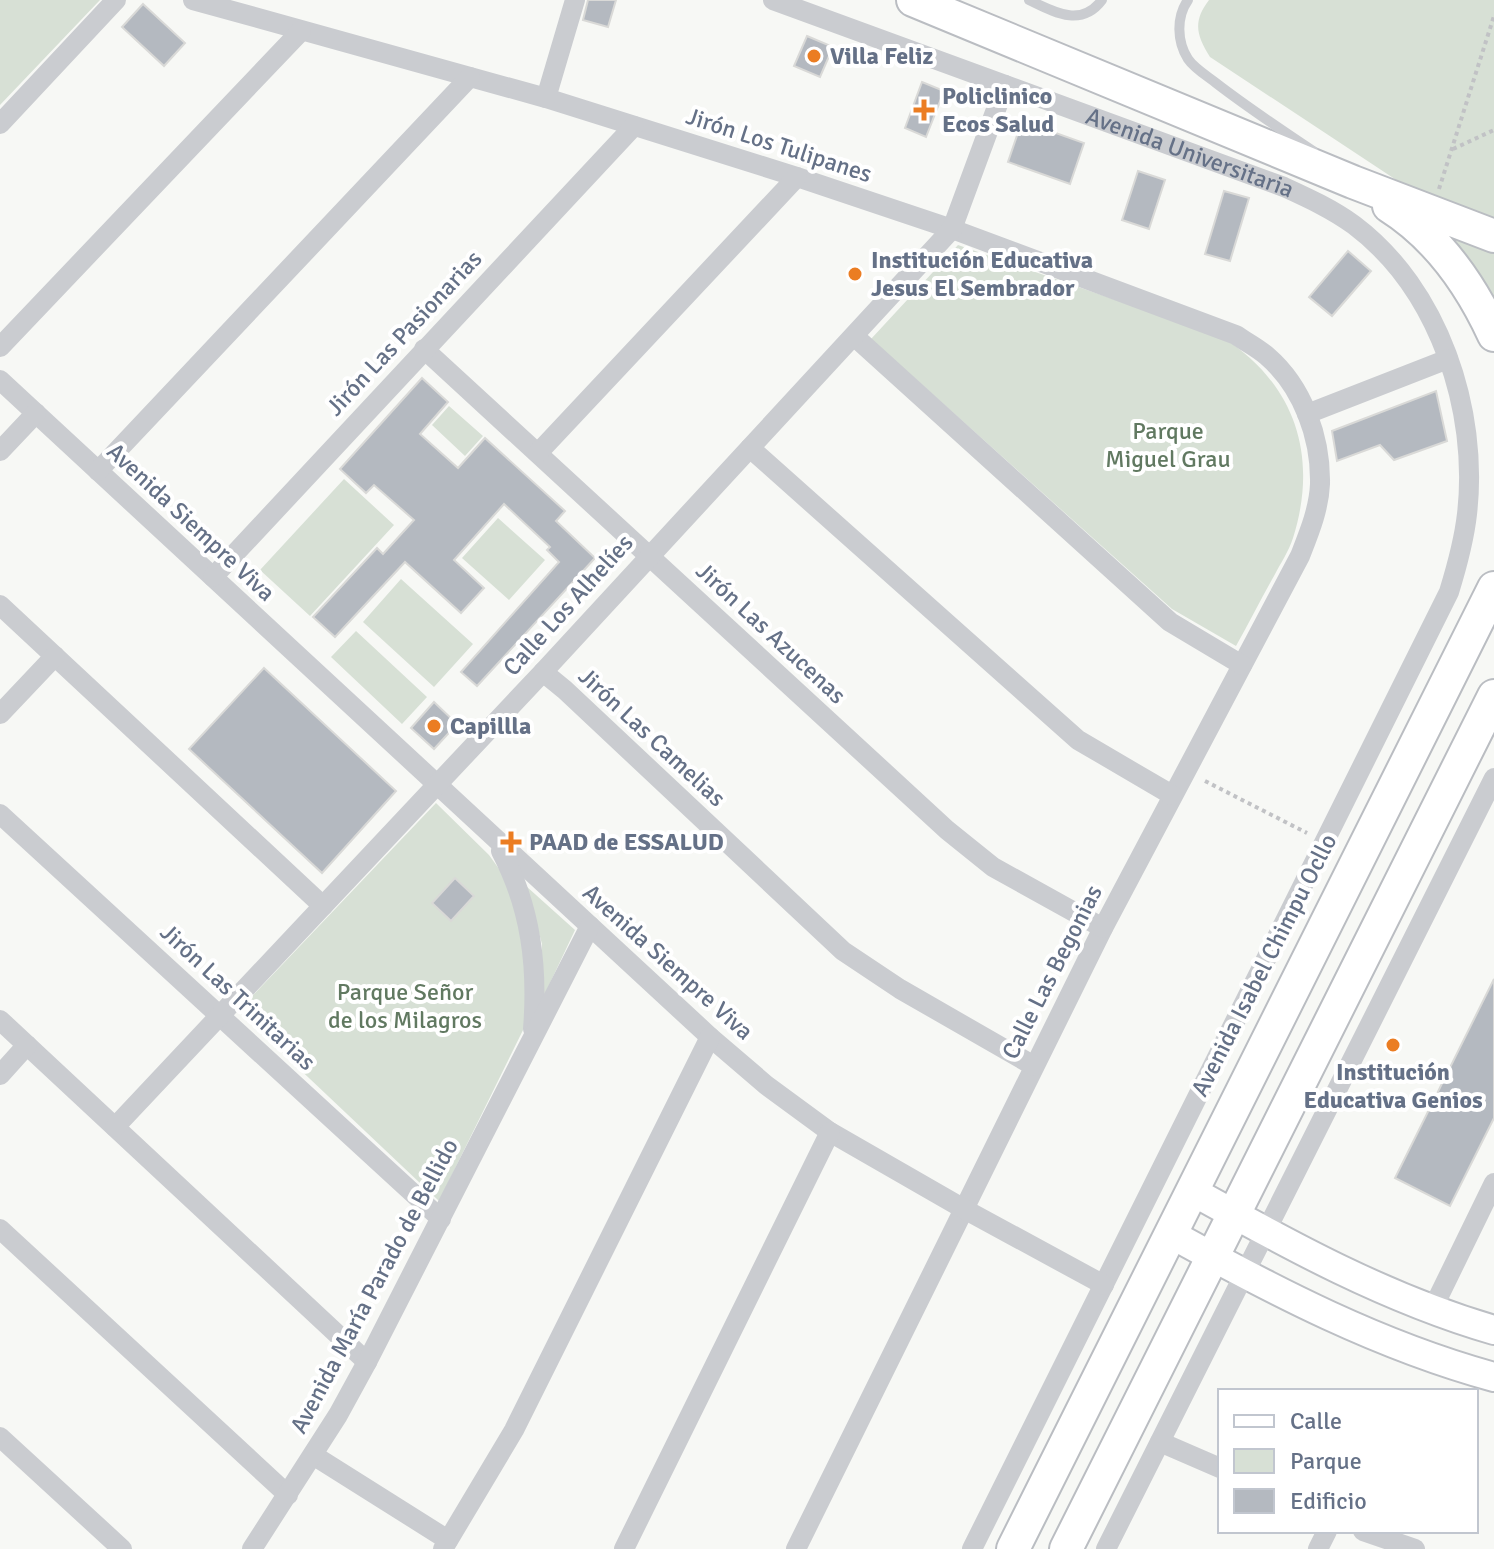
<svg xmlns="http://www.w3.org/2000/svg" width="1494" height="1549" font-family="Signika,sans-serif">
<rect width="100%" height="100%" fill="#f7f8f5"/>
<path fill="#d7e0d5" d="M0 0H100L0 105Z
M1209 0H1494V223L1416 193 1210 57C1197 36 1192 22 1209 0Z
M1433 224 1494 248V311Z
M958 245 1222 337C1295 383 1319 456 1293 538 1289 551 1280 564 1274 576 1261 599 1249 623 1236 646L1172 609 871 339Z
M449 406 483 436 465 456 432 425Z
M344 479 394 525 310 616 260 570Z
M498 518 545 560 509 600 462 558Z
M401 579 473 644 434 687 363 622Z
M356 631 427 697 402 724 331 657Z
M436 803 489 855 502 873 510 888 525 948V1026L439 1201 238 1011Z
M526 886 575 930 542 1000V944Z"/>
<path fill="#b4b9c0" stroke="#d9d9d7" stroke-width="2" d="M588 0H616L608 27 583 20Z
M143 4 185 43 164 66 122 27Z
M807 36 833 47 820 77 794 66Z
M922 82 944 91 926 137 905 128Z
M1022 121 1084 143 1070 184 1008 162Z
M1138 171 1165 180 1149 229 1122 220Z
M1224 191 1249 198 1230 261 1205 254Z
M1348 251 1371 271 1332 316 1309 297Z
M422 378 448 402 420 434 458 468 485 438 565 511 556 521 595 558 477 686 461 672 559 562 547 550 550 547 504 504 454 560 484 588 461 613 405 562 335 637 313 617 377 548 383 554 414 520 374 485 366 493 340 469Z
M1436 391 1447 441 1394 460 1380 445 1337 461 1332 431Z
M264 668 396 791 322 873 189 749Z
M434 702 457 724 434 749 411 728Z
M455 878 474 896 451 921 432 903Z
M1494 979V1118L1450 1206 1395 1178Z"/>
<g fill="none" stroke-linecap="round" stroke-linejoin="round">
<g stroke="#bcbfc4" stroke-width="32">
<path id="secondary" d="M1192 1191C1289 1245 1387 1299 1494 1330
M1171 1234C1274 1291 1380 1346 1494 1377"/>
</g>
<g stroke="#babdc2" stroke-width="36">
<path id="primary" d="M913 0 1353 182 1494 236
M1389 206C1438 237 1470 283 1494 335
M1013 1549 1494 588
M1066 1549 1494 696"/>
</g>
<path stroke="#c1c2c5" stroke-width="4" stroke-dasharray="4 4" stroke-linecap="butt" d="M1453 149 1494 130
M1439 189 1494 16
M1205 781 1307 833"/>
<path stroke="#caccd0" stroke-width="10" d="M1029 0C1054 12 1081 28 1102 0
M1188 0C1176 17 1177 42 1188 59 1194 68 1207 76 1216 83 1247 107 1280 129 1313 151"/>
<g stroke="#caccd0" stroke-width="20">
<path d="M193 0 546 98 797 177 952 229 1236 335C1246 342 1258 348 1267 356 1303 387 1321 438 1320 484 1319 509 1309 533 1300 556L1103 928 796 1549"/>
<path id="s1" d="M773 0 1284 187C1308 198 1332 209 1354 225 1439 289 1479 410 1467 514 1464 541 1457 566 1449 592L972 1549"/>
<path d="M546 98 575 0"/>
<path d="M0 124 116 0"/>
<path d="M854 336 1170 622 1242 665"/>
<path d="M0 347 301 31"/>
<path d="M424 349 947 830 993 867 1103 928"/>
<path d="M0 380 710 1037 766 1085 830 1132 964 1209 1104 1285"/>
<path d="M1307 414 1448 359"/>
<path d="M750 448 1078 740 1172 795"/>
<path d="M0 451 36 413"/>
<path d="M538 453 797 177"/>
<path d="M98 471 470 77"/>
<path d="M213 577 634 126"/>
<path d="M0 605 323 906"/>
<path d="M543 672 565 690 843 951 900 989 1034 1066"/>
<path d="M0 714 55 656"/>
<path d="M0 814 441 1219"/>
<path d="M501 851C531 908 538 966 533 1029"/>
<path d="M0 1020 367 1362"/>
<path d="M0 1075 27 1045"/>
<path d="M115 1127 543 672 952 229 1005 85"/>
<path d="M0 1229 288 1495"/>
<path d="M1432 1310 1494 1183"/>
<path d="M0 1437 122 1549"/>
<path d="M1160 1442 1220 1468"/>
<path d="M313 1455 448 1540"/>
<path d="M1363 1531 1415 1549"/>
<path d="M252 1549 338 1415 367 1362 590 926"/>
<path d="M443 1549 514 1430 710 1037"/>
<path d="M624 1549 830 1132"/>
<path d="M1106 1549 1494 778"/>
<path d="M1318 1549 1327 1531"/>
</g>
<use href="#secondary" stroke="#fff" stroke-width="28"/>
<use href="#primary" stroke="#fff" stroke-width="32"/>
</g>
<g fill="#eb7d22" stroke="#fff" stroke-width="3">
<circle cx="814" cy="56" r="8"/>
<path d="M920 98h8v8h8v8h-8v8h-8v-8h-8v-8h8z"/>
<circle cx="855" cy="274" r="8"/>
<circle cx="434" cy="726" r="8"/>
<path d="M507 830h8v8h8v8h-8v8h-8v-8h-8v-8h8z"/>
<circle cx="1393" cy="1045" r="8"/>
</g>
<g text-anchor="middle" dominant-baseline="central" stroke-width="8" stroke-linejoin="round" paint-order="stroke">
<g font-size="24" font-weight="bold" fill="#657187" stroke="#fff" text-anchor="start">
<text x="830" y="56">Villa Feliz</text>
<text x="942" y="96">Policlinico<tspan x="942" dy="28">Ecos Salud</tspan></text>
<text x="871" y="260">Institución Educativa<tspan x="871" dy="28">Jesus El Sembrador</tspan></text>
<text x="450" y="726">Capillla</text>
<text x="529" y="842">PAAD de ESSALUD</text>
<text x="1393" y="1072" text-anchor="middle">Institución<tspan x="1393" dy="28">Educativa Genios</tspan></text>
</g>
<g font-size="24" fill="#657187" stroke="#fff">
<text transform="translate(779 145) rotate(18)">Jirón Los Tulipanes</text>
<text stroke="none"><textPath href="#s1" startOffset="444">Avenida Universitaria</textPath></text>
<text transform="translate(404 333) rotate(-47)">Jirón Las Pasionarias</text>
<text transform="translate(191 522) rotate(43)">Avenida Siempre Viva</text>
<text transform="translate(568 605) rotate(-48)">Calle Los Alhelíes</text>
<text transform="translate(771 633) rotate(43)">Jirón Las Azucenas</text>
<text transform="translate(652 737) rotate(43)">Jirón Las Camelias</text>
<text transform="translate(668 962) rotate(42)">Avenida Siempre Viva</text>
<text transform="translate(1264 965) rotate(-63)">Avenida Isabel Chimpu Ocllo</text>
<text transform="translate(1052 972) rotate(-63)">Calle Las Begonias</text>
<text transform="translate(238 997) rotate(43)">Jirón Las Trinitarias</text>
<text transform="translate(374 1286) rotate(-62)">Avenida María Parado de Bellido</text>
</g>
<g font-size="24" fill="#617961" stroke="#fff">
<text x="1168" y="431">Parque<tspan x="1168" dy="28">Miguel Grau</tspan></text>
<text x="405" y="992">Parque Señor<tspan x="405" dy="28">de los Milagros</tspan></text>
</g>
</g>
<rect x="1218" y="1389" width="260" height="144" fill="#ffffff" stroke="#c1c6cf" stroke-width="2"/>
<rect x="1234" y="1415" width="40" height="12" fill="#ffffff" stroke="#c1c6cf" stroke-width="2"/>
<text x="1290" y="1429" font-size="24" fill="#657187">Calle</text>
<rect x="1234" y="1449" width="40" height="24" fill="#d7e0d5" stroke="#c1c6cf" stroke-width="2"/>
<text x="1290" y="1469" font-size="24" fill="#657187">Parque</text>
<rect x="1234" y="1489" width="40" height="24" fill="#b4b9c0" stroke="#c1c6cf" stroke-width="2"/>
<text x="1290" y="1509" font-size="24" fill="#657187">Edificio</text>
</svg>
